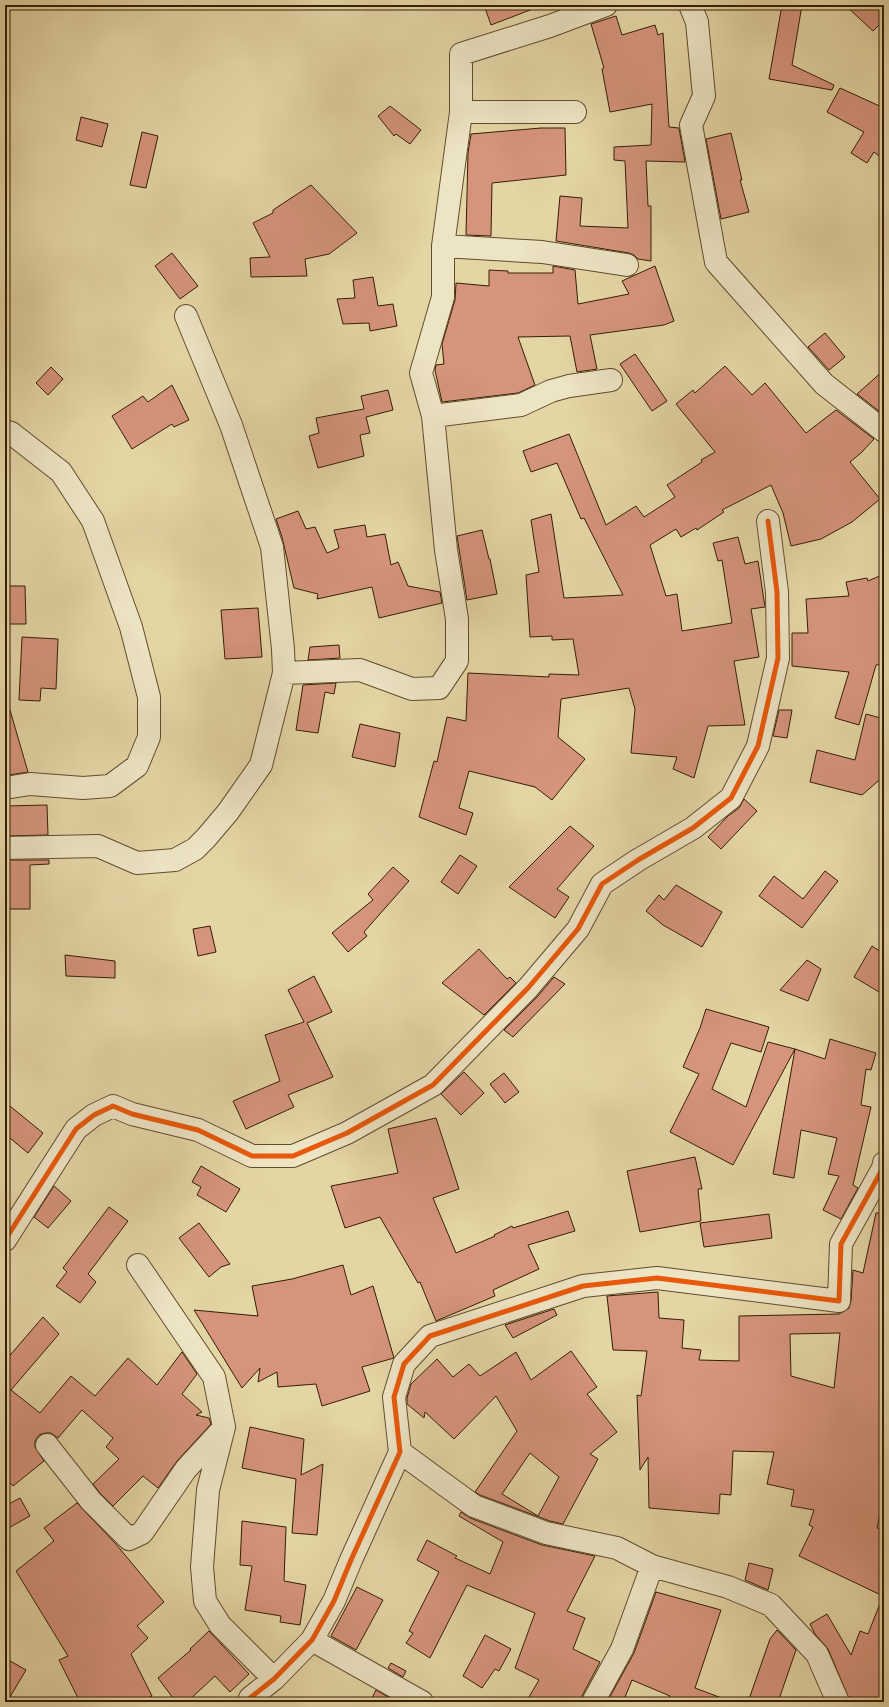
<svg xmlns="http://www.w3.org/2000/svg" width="889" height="1707" font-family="'Libre Caslon Text',serif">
<rect width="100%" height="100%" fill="#e4d5a5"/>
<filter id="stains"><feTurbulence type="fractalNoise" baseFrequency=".005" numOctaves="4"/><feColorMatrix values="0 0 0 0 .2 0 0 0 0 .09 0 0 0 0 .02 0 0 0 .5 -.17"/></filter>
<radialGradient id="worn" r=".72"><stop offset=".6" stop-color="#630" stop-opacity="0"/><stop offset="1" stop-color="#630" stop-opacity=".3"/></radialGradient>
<path fill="#d5947b" stroke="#351e03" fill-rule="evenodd" d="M484 5H538V7L491 25Z
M782 5H802L792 65 834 85 832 90 769 79Z
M845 5H884V20L873 31Z
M616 16 622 35 655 25 658 35 663 33 669 127 679 128 685 162 646 161 648 206H651V261L638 259 634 255 629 253 556 241 560 196 582 198 580 226 628 228 625 161 614 160V147L651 145 652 104 610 112 602 69 604 68 591 24Z
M840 88 884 108V160L874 152 867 163 851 153 864 132 827 112Z
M390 106 421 130 410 144 396 134 394 136 378 116Z
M81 117 108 124 102 147 76 140Z
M541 128H565L566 175 492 183 491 236 466 235 468 153 471 134Z
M142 132 158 136 146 188 130 185Z
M731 133 742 180H740L749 212 721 219 706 139Z
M311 185 357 233 329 254 305 259 307 276 251 277 250 258 270 257 253 223 273 213V210Z
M172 253 198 286 180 299 155 266Z
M553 266 575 270 578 304 629 294 622 281 655 266 674 321 664 325 590 335 597 369 577 372 570 336 518 337 535 385 518 393 442 402 435 370 436 365 444 364 442 344 455 300 456 283 489 286V270L508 271V273H553Z
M373 277 378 306 393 304 397 326 370 331 369 323 343 324 337 299 355 298 353 280Z
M825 333 845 357 829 370 808 347Z
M635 354 667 401 652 411 620 364Z
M725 366 752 395 765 383 806 433 836 410 874 439 861 453 850 462 880 499 852 522 821 539 791 546 783 513 771 485 722 510 724 512 697 530 696 528 681 537 676 529 650 545 666 596 677 594 682 631 732 623 722 560 718 561 713 543 738 537 745 564 758 561 765 607 751 609 759 657 734 661 745 725 708 726 694 778 673 769 677 757 631 753 635 709 629 688 561 699 558 737 585 759 552 800 535 787 469 771 459 808 473 813 466 835 419 817 434 761 437 762 447 717 466 721 468 673 549 677V674L579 675 573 639 552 640V636L530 637 526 575 539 572 531 520 551 514 564 598 623 595 584 518 581 519 557 463 531 472 523 451 569 434 606 525 636 506 644 517 675 497 667 485 702 462 701 460 715 452 676 404 693 390 695 393Z
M51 367 63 379 48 395 36 383Z
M884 370V415L857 394Z
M172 385 189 420 174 427 172 424 132 449 112 416 143 396 148 402Z
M388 390 393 410 366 417 370 433 360 435 364 456 318 468 309 436 319 433 316 418 364 409 361 396Z
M298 511 306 529 315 527 327 553 339 548 334 530 365 525 367 537 385 534 391 565 398 562 408 586 440 592 442 603 379 618 372 587 317 599 318 594 294 588 282 537 276 519Z
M482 530 489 559H490L497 594 467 600 457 536Z
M884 574V664L876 665 859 725 835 718 849 672 792 666V633H808L806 599 849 596 846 582 867 578 868 581Z
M5 586H25L26 624H5Z
M258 608 262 657 225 659 221 610Z
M22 637 58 639 56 689 41 688 40 701 19 700Z
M339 645 340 658 308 660 310 647Z
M336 683 334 694 325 692 318 733 296 730 303 685Z
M10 710 28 772 9 775 5 760V711Z
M779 710H792L787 738 773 736Z
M866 714 884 719V776L862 795 810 782 817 750 855 760Z
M360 724 400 733 395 767 352 757Z
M744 799 757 811 721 849 708 837 728 816 739 808Z
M47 805 48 835 5 836V806Z
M570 826 594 846 557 889 569 897 555 918 509 887Z
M460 855 477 866 458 894 441 882Z
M5 860H49V864L30 865V909H5Z
M393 867 409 881 364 932 367 936 348 952 332 933 373 900 368 894Z
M825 871 838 881 802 928 759 896 774 876 803 899Z
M676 885 722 912 702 947 663 925 646 911 659 895 664 900Z
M210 926 216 952 198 956 193 929Z
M872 946 884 954V995L854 977Z
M479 949 507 979 510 977 516 983 484 1015 442 983Z
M65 955 115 961V978L66 976Z
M807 960 821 969 808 1001 780 990Z
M314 976 332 1012 307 1023 333 1077 288 1095 294 1107 246 1129 233 1101 280 1081 265 1035 304 1022 288 990Z
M554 977 565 984 513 1037 504 1030 537 997Z
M706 1009 769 1027 761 1052 731 1043 712 1089 746 1107 768 1042 795 1049 733 1165 670 1132 699 1074 683 1067 700 1028Z
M830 1039 876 1053 871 1070 866 1069 861 1105 871 1107 853 1185 858 1188 841 1219 823 1210 839 1176 828 1174 837 1138 801 1130 794 1178 773 1174 795 1049 825 1059Z
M464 1072 484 1093 461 1115 441 1094Z
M504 1073 519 1092 505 1103 490 1084Z
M5 1102 43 1133 28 1153 5 1134Z
M436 1118 459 1189 433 1198 456 1253 495 1236 494 1235 512 1226 513 1228 568 1211 575 1231 528 1245 539 1269 493 1290 495 1296 436 1321 420 1282 418 1283 380 1217 345 1228 331 1186 398 1173 388 1129Z
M695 1157 702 1189H698L701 1221 640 1232 627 1171Z
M201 1166 240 1189 226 1212 197 1195 201 1187 192 1182Z
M54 1186 71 1201 48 1228 34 1217Z
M109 1207 128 1221 88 1274 96 1282 80 1303 56 1286 67 1272 63 1268Z
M876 1213H884V1492L877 1528 884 1529V1702H852L850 1701 828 1649 815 1634 810 1624 827 1614 851 1655 860 1631 868 1634 883 1596 799 1556 813 1527 809 1525 814 1510 791 1506 794 1490 767 1484 774 1452 733 1451 731 1495 720 1494 719 1514 649 1508 648 1457 640 1470 637 1395 641 1396 647 1351 613 1350 607 1296 658 1292 659 1318 684 1320 682 1348 701 1350 699 1360 739 1361V1316L839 1314 849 1308 851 1301 853 1270 863 1273ZM840 1333 834 1388 791 1376 790 1334Z
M769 1214 772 1238 704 1247 700 1223Z
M199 1223 230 1264 221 1267 209 1277 179 1238Z
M343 1265 351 1295 373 1286 394 1358 362 1367 370 1391 322 1406 316 1384 278 1387 277 1372 258 1382 260 1368 242 1388 194 1310 258 1316 252 1286 292 1279Z
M554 1309 557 1315 513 1338 505 1325Z
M43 1317 59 1334 11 1390 40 1413 71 1376 95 1396 128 1358 157 1385 182 1352 197 1374 182 1394 202 1412 196 1415 209 1418 211 1424 177 1461 158 1488 143 1476 113 1506 100 1493 93 1484 119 1459 106 1447 113 1438 82 1410 58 1438 51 1433H45L39 1435 35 1441V1447L44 1461 13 1486 5 1477V1361Z
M571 1351 597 1387 587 1394 617 1432 590 1454 598 1459 563 1524 550 1521 480 1495 475 1492 517 1431 496 1396 454 1439 425 1412 424 1418 407 1404V1398L411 1384 437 1359 453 1377 469 1364 480 1376 516 1352 531 1380ZM530 1453 559 1477 538 1516 502 1494Z
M250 1427 304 1439 301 1475 323 1464 317 1535 292 1533 296 1479 242 1468Z
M20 1498 30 1516 5 1530V1506Z
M77 1503 115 1543 164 1602 137 1626 148 1638 131 1654 152 1696 140 1702H80L59 1660 68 1656 16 1571 54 1541 44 1528Z
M461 1512 470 1518 542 1545 595 1556 567 1611 585 1618 573 1649 600 1662 582 1696 581 1702H526L539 1680 515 1668 535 1613 467 1585 430 1658 406 1643 413 1633 409 1631 439 1572 417 1560 427 1540 457 1556 455 1558 490 1574 503 1542 459 1516Z
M242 1521 286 1527 284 1581 306 1585 300 1625 280 1622 281 1616 245 1610 252 1566 240 1565Z
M749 1563 773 1569 768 1590 745 1580Z
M357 1587 383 1600 356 1650 331 1636Z
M656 1592 721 1610 695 1688 727 1700V1702H667L670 1696 632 1680 623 1702H607L634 1653Z
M777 1630 796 1650 778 1702H748L770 1639Z
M209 1631 249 1674 230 1692 215 1676 187 1702H176L158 1678 191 1650 190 1649Z
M485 1635 511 1649 499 1671 495 1669 482 1688 463 1676Z
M5 1658 26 1670 7 1702H5Z
M391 1663 406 1671 403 1677 388 1668Z
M376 1690 390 1698 388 1702H370Z"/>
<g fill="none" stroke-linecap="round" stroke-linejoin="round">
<g stroke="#614c2c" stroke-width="24">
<path id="minor" d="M690 5 697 22 704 96 691 125 716 262 824 384 884 431
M461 112H575
M443 246 542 252 627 265
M433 416 521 405 551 391 569 386 611 380
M5 431 11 433 61 472 93 521 131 627 149 697V737L137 766 110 786 83 788 30 784 5 788
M284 673 360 670 412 689 439 688 457 661V619L446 550 433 416 421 373 443 297V246L461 112V54L550 26 606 5
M5 848 98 846 137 863 175 860 195 849 206 838 228 812 261 765 284 673 283 649 272 547 231 425 186 316
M5 1240 76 1129 94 1115 113 1106 132 1114 198 1130 252 1156H293L347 1133 433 1085 528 988 578 929 602 884 638 860 693 828 731 798 758 746 778 658 777 592 768 521
M138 1265 214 1377 224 1427 208 1490 202 1567 205 1601 220 1625 274 1679
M47 1445 91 1501 129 1539 142 1533 186 1469 222 1430
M400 1452 474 1506 546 1533 617 1548 652 1566 728 1587 771 1605 817 1654 838 1702
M312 1640 422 1702
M249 1702 250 1698 274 1679 312 1640 334 1601 351 1560 400 1452 394 1397 404 1364 430 1336 583 1286 657 1278 839 1301 841 1244 883 1168 884 1163
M593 1702 622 1649 652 1566"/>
</g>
<use href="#minor" stroke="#ede4c4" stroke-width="22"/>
<g stroke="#ede4c4" stroke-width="8">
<path id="cycleway" d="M5 1240 76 1129 94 1115 113 1106 132 1114 198 1130 252 1156H293L347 1133 433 1085 528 988 578 929 602 884 638 860 693 828 731 798 758 746 778 658 777 592 768 521
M249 1702 250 1698 274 1679 312 1640 334 1601 351 1560 400 1452 394 1397 404 1364 430 1336 583 1286 657 1278 839 1301 841 1244 883 1168 884 1163"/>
</g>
<use href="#cycleway" stroke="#e8590c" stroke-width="5"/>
</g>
<rect width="889" height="1707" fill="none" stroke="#e4d5a5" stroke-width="20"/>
<rect x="6" y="6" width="877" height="1695" fill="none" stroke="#351e03" stroke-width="2"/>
<rect x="10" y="10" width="869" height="1687" fill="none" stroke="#351e03"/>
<rect width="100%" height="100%" filter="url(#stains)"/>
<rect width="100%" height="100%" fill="url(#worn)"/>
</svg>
